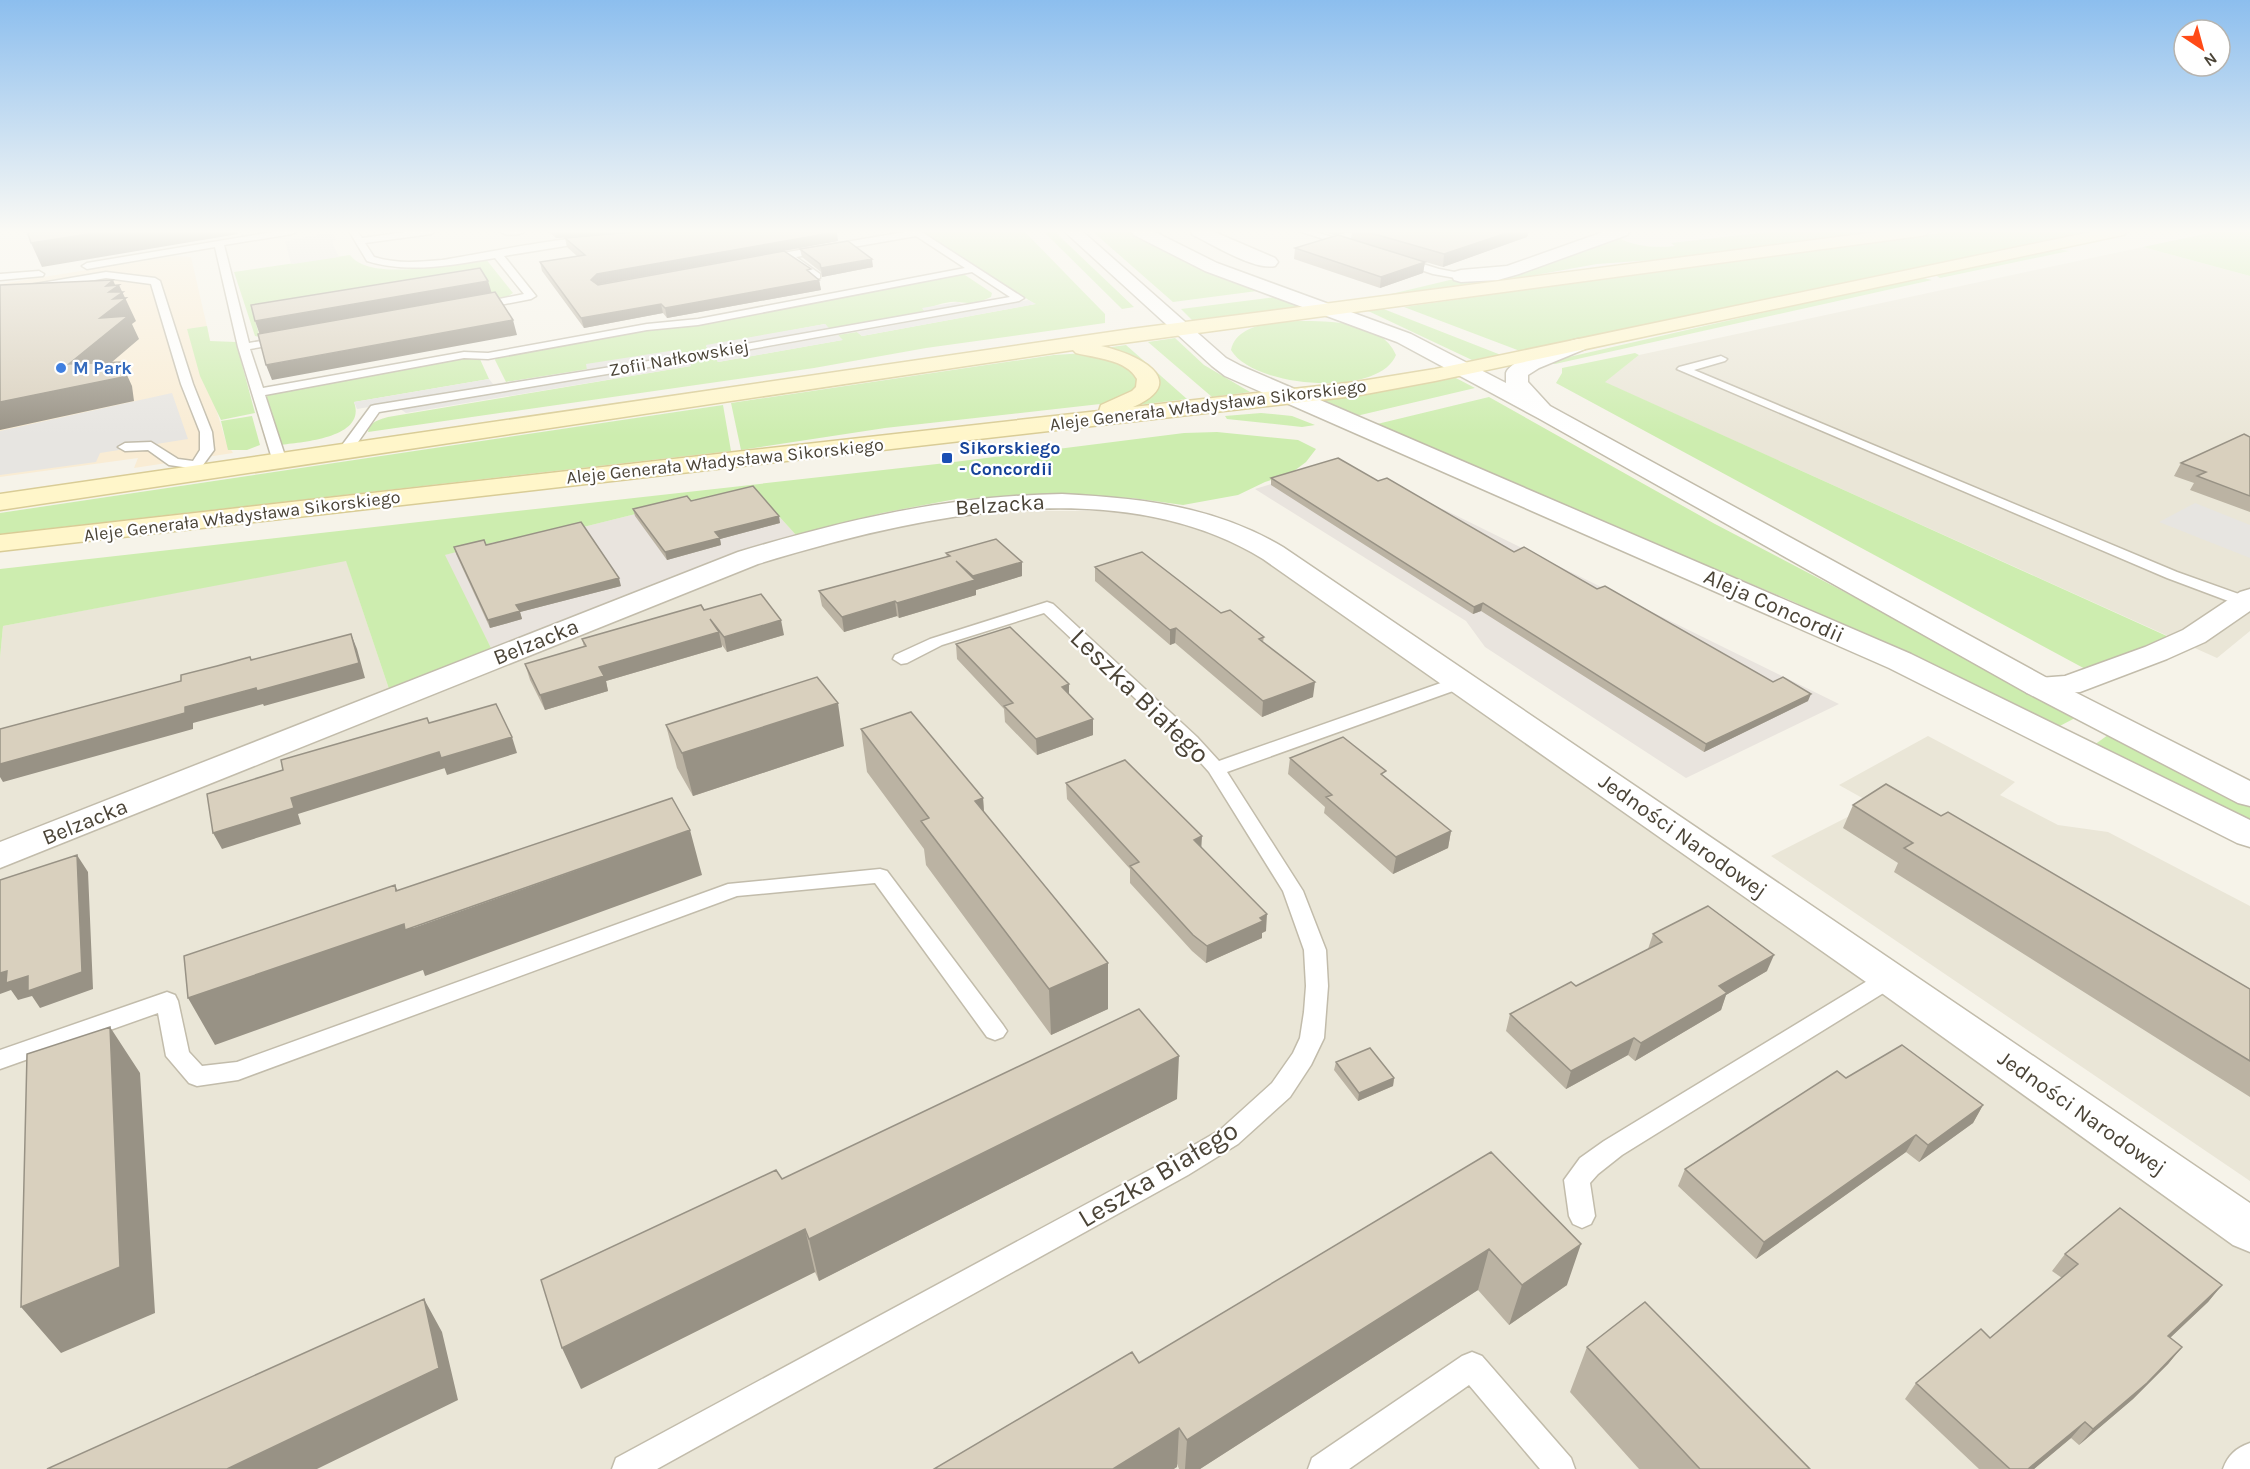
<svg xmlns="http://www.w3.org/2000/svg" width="2250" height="1469" font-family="Karla,sans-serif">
<rect width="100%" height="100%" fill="#f6f3e9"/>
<path fill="#eae6d7" d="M2143 247 2250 276V631L2217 658 1604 382 1639 355Z
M988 511H1120L1203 528 1251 548 2250 1251V1469H0V868L752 562 872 531Z
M346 560 389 689 0 842V658L3 626Z
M1928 736 2015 782 2000 795 2058 825 2108 832 2250 906V1181L1771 856 1873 804 1839 785Z"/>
<path fill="#f9ecd4" d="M174 256 191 257 220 383 214 402 226 442 233 453 134 468 138 458 0 477V284Z"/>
<path fill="#e9e4de" d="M1338 463 1447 511 1839 704 1686 778 1485 647 1466 621 1255 489Z
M756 491 796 535 491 648 444 555 495 542H523L696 499Z"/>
<path fill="#cdedaf" d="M919 231H1024L1105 314V323L926 348 814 368 368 432C370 421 379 420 388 417L691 366 689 361 715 357 718 362 842 340 838 335 857 332 862 336 1035 304Z
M1043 231H1054L1134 307 1122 309Z
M1092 231H1128L1167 252 1257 291 1173 302Z
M1777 231H1893L1666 259 1597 264 1530 276 1387 295 1454 279 1502 277 1522 273 1618 238C1639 247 1654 248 1675 246L1671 243Z
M1956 231H2095L1520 351 1404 307 1778 253Z
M2219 231H2250V276L2143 247Z
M2056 249 2069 251 1940 278 1934 274Z
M350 255C371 283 454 263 485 258L513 293 507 297 478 301 255 321 259 334 264 338 255 336 234 272Z
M959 275H965L992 293 991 297C975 304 975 304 958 302 948 300 933 307 923 309L926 312 829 329 825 324 706 346 709 350 587 365 588 369 506 382 495 360 496 357 653 327 693 326Z
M1919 277 1932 280 1555 364 1547 362Z
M1276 297 1302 306 1193 321 1181 309Z
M1381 308 1501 355 1472 360 1366 310Z
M1299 321C1329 321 1382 321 1396 355 1379 398 1253 388 1231 350 1237 323 1276 322 1299 321Z
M207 326 210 341 236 342 255 413 221 420 200 376 187 329Z
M1175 338 1204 365 1250 392 1212 397 1148 342Z
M1126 345 1187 399 1137 405C1143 401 1154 396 1156 390 1165 367 1121 351 1105 348Z
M1086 353C1108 358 1126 361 1138 381L1135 391 1109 403 885 428 741 450 731 403 1054 355Z
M1635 353 1639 355 1605 382 2169 637 2089 671 1556 383 1562 373V368Z
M470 356 479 357 489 379 354 402C367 438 303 442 280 445L266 394Z
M1454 377 1475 388 1352 417 1315 401Z
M1489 397 1715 524 1896 619 2075 718 2056 728 1794 602 1373 425Z
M723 405 731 451 0 534V513Z
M1261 413 1292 416 1315 425 1302 427 1227 419 1225 416Z
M252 416 260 445 247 450H228L221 421Z
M1217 432 1298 440 1316 449 1306 462 1290 474 1265 482 1238 495 1183 505 1132 498 1062 496 956 499 882 513 796 535 756 491 696 499 523 542H495L445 555 491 648 389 689 346 561 3 626 0 658V569L946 463 1184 433Z
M2108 735 2250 807V823L2094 745Z"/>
<path fill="#e7e5e1" d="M332 232 336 240 332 242 339 257 293 264 291 263 285 241Z
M1028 300 1036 304 862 336 857 332Z
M958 302 964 305 816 332 634 363 357 409 354 402 489 379 493 384 587 370 586 364 676 350 681 355 708 350 706 345 825 324 830 329 925 312 922 308Z
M838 335 843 340 718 362 715 357Z
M689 361 691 366 406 413 399 408Z
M172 393 188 439 100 453 96 462 0 475V431Z
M2195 503 2250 525V558L2159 522Z"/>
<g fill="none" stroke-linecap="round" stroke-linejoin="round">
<g stroke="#c2bcab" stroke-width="3">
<path id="service" d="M278 231H297L292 234 224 245 249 343 284 337 290 340 284 343 250 349 263 388 464 352 488 353 647 324 698 319 965 268 916 236 796 257 820 274V278L816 279 787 258 765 262 760 259 765 256 910 231H920L1024 298 1019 301 667 364 379 412 349 455 344 456 337 452 371 406 375 405 667 358 1010 297 972 272 698 325 647 330 488 359 464 358 265 395 287 462 280 466 273 462 238 347 215 247 87 269 82 266 87 263Z
M349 231H357L362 238 413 231H436L431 234 365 243 374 257C396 264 419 262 442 260 464 257 585 232 595 239L590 242 504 256 536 296 531 299 479 309 474 306 475 304 524 294 495 258C452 265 408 274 367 261Z
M499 231H525C519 236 505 236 499 231Z
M1299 231H1313L1356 245 1351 248Z
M1400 257 1439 269 1465 274 1466 276 1461 279 1433 274 1397 262V258Z
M39 271 44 274 43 276 0 280V274Z
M106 272 155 278 160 281 193 384 212 432 214 450 203 465 202 477H192L190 468 169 465 148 450 125 451 118 447 125 443 151 442 178 459 193 461 200 450V432L181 384 151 284 106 278 0 296V290Z
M1721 356 1727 359 1725 361 1694 370 2177 572 2250 598V605H2239L2167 578 1677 369 1679 367Z
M1047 602 1053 604 1197 737 1219 761 1455 678H1467L1470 682 1467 686 1227 772 1303 891 1326 950 1328 986 1324 1038 1311 1065 1290 1097 1238 1144 1188 1175 657 1469H612L616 1458 1170 1159 1220 1130 1272 1083 1293 1053 1300 1038 1304 1012 1306 986 1304 950 1283 891 1209 772 1185 745 1044 613 942 645 907 663 901 664 893 659 895 655 930 639Z
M880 869 887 871 1003 1025 1007 1031 1003 1037 995 1040 987 1037 875 883 737 896 238 1080 197 1086 189 1083 166 1056 158 1013 0 1069V1050L167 992 175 995 178 1001 189 1052 202 1066 237 1062 728 884Z
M1890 970 1898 972 1901 978 1898 984 1622 1155 1598 1174 1590 1183 1595 1216 1591 1224 1582 1228 1573 1224 1569 1216 1564 1180 1580 1158 1604 1141 1882 972Z
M1472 1352 1482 1356 1571 1458 1575 1469H1540L1469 1385 1349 1469H1308L1312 1458 1462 1356Z
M2250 1443V1469H2223C2228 1455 2236 1448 2250 1443Z"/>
</g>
<g stroke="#c2bcab" stroke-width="3">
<path id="minor" d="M1190 231H1212L1275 258 1278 262 1275 266C1255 271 1212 244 1193 235Z
M1606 231H1630L1627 235 1519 274 1498 280 1461 282 1454 280 1452 276 1454 272 1461 270 1507 266Z
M1062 494C1141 498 1214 506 1283 547L2250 1203V1252L2233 1245 1876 989 1263 559C1117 469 911 517 758 564L0 868V842L738 552C848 519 947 496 1062 494Z
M2250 589V611L2205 642 2167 659 2080 692 2038 695 2027 693 2022 686 2027 679 2065 676 2145 647 2183 630 2240 592Z"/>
</g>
<g stroke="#c2bcab" stroke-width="3">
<path id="tertiary" d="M1064 231H1082L1226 358 1241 366 1911 654 2250 820V847L2237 843 1889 668 1225 376 1212 366Z
M1131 231H1153L1217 263 1411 334 1506 383C1506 383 1506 374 1506 373 1510 359 1557 346 1571 341L1578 339 1585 341 1588 345 1585 349 1539 368 1528 375V382L1550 406 2049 679 2250 781V806L2238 803 2027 693 1538 418 1397 342 1205 271 1134 235Z"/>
</g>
<g stroke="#d9cc96" stroke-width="3">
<path id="secondary" d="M1884 231H1929L1926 235 1920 236 1101 346C1134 353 1194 380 1133 407L1355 382 1435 369 2095 231H2127L2124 235 2118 236 1435 381 1355 396 0 551V535L1099 411 1101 405 1132 391 1136 387 1137 379C1126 359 1095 358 1076 353L1073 350 0 510V494L1131 329Z"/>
</g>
<use href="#service" fill="#fff" fill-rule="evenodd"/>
<use href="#minor" fill="#fff" fill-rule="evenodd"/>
<use href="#tertiary" fill="#fff" fill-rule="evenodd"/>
<use href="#secondary" fill="#fff6ca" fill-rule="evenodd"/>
</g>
<path fill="#bbb3a3" d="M547 231H638L556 238Z
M1321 231H1529L1527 237 1443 267 1384 250 1425 262 1423 273 1380 288 1294 259 1295 248 1351 239 1352 232 1334 235Z
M565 238 838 241 599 285 811 273 819 280 821 290 667 318 663 313 584 328 542 271 540 262 577 256 567 247Z
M800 249 873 267 822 277 821 272 802 257Z
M2250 437V512L2190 490 2194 483 2174 476 2181 463Z
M1271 478 1378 481 1514 552 1597 589 1808 701 1704 752 1481 611 1473 614 1271 485Z
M691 501 780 523 720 539 721 545 667 560 635 516 633 509Z
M454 547 621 586 520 612 522 619 490 628 456 554Z
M946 553 1022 562V576L976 590V595L899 618 897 616 844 632 822 606 819 591 947 557Z
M1095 567 1221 613 1264 637 1263 642 1313 697 1262 717 1175 643 1170 645 1095 581Z
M704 610 784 635 727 652 722 645V647L606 681 608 691 545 710 530 680 525 664 584 647 582 639Z
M956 644 1069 694 1093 735 1037 755 1005 722 1004 709 957 659Z
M666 725 844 746 693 796 677 768Z
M861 729 983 798 984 812 1108 1009 1051 1035 926 865 924 849 867 772Z
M1290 758 1385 777 1451 831 1448 848 1393 874 1324 813 1325 807 1288 774Z
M1066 783 1201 847 1266 931 1262 933V938L1206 963 1192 951 1130 883V869L1067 799Z
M1853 805 1941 816 2250 989V1097L1894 872 1898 863 1843 828Z
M1653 934 1767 971 1726 995 1721 1010 1635 1061 1628 1055 1566 1089 1506 1031 1510 1014 1576 986 1648 949Z
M1336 1062 1394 1078 1393 1086 1358 1101 1334 1070Z
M1846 1078 1983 1105 1973 1123 1919 1162 1906 1152 1756 1259 1678 1186 1685 1169Z
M1177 1099 819 1281 815 1272 581 1389 782 1179Z
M1491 1152 1567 1285 1509 1325 1478 1290 1200 1469H1179L1139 1363Z
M2065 1254 2222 1285 2208 1302 2170 1338 2182 1347 2168 1364 2133 1399 2079 1445 2071 1438 2034 1469H1979L1905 1399 1916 1383 1990 1338 2062 1278 2052 1271Z
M1587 1347 1810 1469H1639L1570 1392Z"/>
<path fill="#989285" d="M108 231H237L238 234 42 267 31 243Z
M554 231H638L556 238Z
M1335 231H1352V232L1334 235Z
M1513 231H1529L1527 237 1443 267 1444 254Z
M837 232 838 241 600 284 593 290 591 280 597 274Z
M872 259 873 267 822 277 821 268Z
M1425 262 1423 273 1380 288 1381 277Z
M113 280 116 287 119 285 136 321 132 324 139 339 85 385 121 362 132 386 134 401 0 430V402L69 364 106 286Z
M819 280 821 290 667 318 665 308Z
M488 281 493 297 261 338 255 321Z
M661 304 663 313 584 328 581 318Z
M513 320 517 335 272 380 266 365Z
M779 516 780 523 720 539 721 545 667 560 665 552 715 532Z
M1022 562V576L976 590V595L899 618 897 603 973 580V576Z
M619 578 621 586 520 612 522 619 490 628 488 620 516 605Z
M895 601 897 616 844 632 842 617Z
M1483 603 1481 611 1473 614 1474 607Z
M781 620 784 635 727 652 724 637Z
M1176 628 1175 643 1170 645V630Z
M719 632 722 647 606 681 608 691 545 710 540 695 599 667Z
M351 634 357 649 365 678 264 706 263 704 193 723V729L3 782 0 777V764Z
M1315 682 1313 697 1262 717 1263 701Z
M1069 684V700L1062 687Z
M1811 694 1808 701 1704 752 1706 744Z
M838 703 844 746 693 796 682 753Z
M1093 719V735L1037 755 1036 739Z
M512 737 517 753 447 775 441 758Z
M439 752 445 768 298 814 301 824 222 849 213 833 291 798Z
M983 798 986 842 975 801Z
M690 830 702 875 425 976 423 970 215 1045 188 998 395 885 413 928Z
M1451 831 1448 848 1393 874 1396 857Z
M1202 836 1201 853 1194 840Z
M77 855 88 872 93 989 40 1008 32 996 18 1000 11 990 0 994V973L7 971Z
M1267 914 1266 931 1262 933V938L1206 963 1207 946Z
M1774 955 1767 971 1726 995 1721 1010 1635 1061 1641 1043 1719 986Z
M1108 963V1009L1051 1035 1049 989Z
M110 1027 140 1073 155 1313 61 1353 21 1307Z
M1634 1038 1628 1055 1566 1089 1571 1071Z
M1179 1056 1177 1099 819 1281 809 1239Z
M1394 1078 1393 1086 1358 1101 1359 1093Z
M1983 1105 1973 1123 1919 1162 1928 1145Z
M1916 1135 1906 1152 1756 1259 1764 1242Z
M805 1229 815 1272 581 1389 562 1348Z
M1581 1244 1567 1285 1509 1325 1522 1285Z
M1489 1249 1478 1290 1200 1469H1185L1187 1440Z
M2222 1285 2208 1302 2154 1353 2168 1336Z
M424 1299 442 1332 458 1400 317 1469H227Z
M2182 1347 2168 1364 2133 1399 2079 1445 2093 1429Z
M2085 1422 2071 1438 2034 1469H2028Z
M1179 1428 1177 1467 1174 1469H1113Z"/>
<path fill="#d9d0be" stroke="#989285" stroke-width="1.5" d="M27 231H108L31 243Z
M643 231H835L837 232 597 274 591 280 598 285 784 251 811 269 807 270 819 280 665 308 661 304 581 318 540 262 585 255 565 238Z
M1364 231H1513L1444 254Z
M1338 235 1425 262 1381 277 1295 248Z
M848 241 872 259 821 268 820 264 800 249Z
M480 268 488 281 255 321 251 305Z
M113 280 106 286 119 285 109 292H123L113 299 126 298 100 318 128 316 69 364 121 362 123 377 0 402V285Z
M495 292 513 320 266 365 258 334Z
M2244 434 2250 437V496L2197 476 2206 472 2181 463Z
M1338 458 1378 481 1387 478 1514 552 1524 547 1597 589 1605 586 1773 682 1783 677 1811 694 1706 744 1483 603 1474 607 1271 478Z
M753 486 779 516 715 532 720 538 665 552 633 509 687 496 691 501Z
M581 522 619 578 516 605 520 611 488 620 454 547 484 540 486 545Z
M996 539 1022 562 973 576 956 561 975 580 897 603 895 601 842 617 819 591 950 556 946 553Z
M1142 552 1221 613 1230 610 1264 637 1259 639 1315 682 1263 701 1176 628 1170 630 1095 567Z
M761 594 781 620 724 637 710 619 719 632 599 667 604 676 540 695 525 664 586 646 582 639 701 605 704 610Z
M1010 627 1069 684 1062 687 1093 719 1036 739 1004 706 1013 703 956 644Z
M351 634 359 663 257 691 256 688 185 707V713L0 764V729L181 681V675L217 666 250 657 251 660Z
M817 677 838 703 682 753 666 725Z
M496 704 512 737 441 758 439 752 291 798 294 808 213 833 207 794 283 770 281 760 427 718 429 723Z
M911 712 983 798 975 801 1108 963 1049 989 921 821 929 818 861 729Z
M1343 737 1386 771 1381 774 1451 831 1396 857 1326 797 1332 795 1290 758Z
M1125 760 1202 836 1194 840 1267 914 1260 918 1263 921 1207 946 1193 935 1130 866 1139 862 1066 783Z
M1886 784 1941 816 1948 812 2250 989V1061L1904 848 1913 843 1853 805Z
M672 798 690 830 405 930 404 924 188 998 184 956 395 885 396 891Z
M77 855 82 972 28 991V976L6 983 7 971 0 973V880Z
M1708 906 1774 955 1719 986 1727 993 1641 1043 1634 1038 1571 1071 1510 1014 1571 982 1576 986 1662 942 1653 934Z
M1139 1009 1179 1056 809 1239 805 1229 562 1348 541 1280 776 1170 782 1179Z
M110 1027 120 1267 21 1307 27 1054Z
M1902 1045 1983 1105 1928 1145 1916 1135 1764 1242 1685 1169 1837 1071 1846 1078Z
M1370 1048 1394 1078 1359 1093 1336 1062Z
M1491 1152 1581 1244 1522 1285 1489 1249 1187 1440 1179 1428 1113 1469H934L1132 1352 1139 1363Z
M2120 1208 2222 1285 2168 1336 2182 1347 2147 1383 2093 1429 2085 1422 2028 1469H2010L1916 1383 1981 1329 1990 1338 2078 1264 2065 1254Z
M424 1299 439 1368 227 1469H47Z
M1645 1302 1810 1469H1700L1587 1347Z"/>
<linearGradient id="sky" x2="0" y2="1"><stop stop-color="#8cbeee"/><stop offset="0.53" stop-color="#fbfaf5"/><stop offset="1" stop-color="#fbfaf5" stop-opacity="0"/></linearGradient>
<rect width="2250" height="436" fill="url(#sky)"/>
<circle fill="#3f7fe0" stroke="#fff" stroke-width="2" cx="61" cy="368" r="6"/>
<rect fill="#1a4fb4" stroke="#fff" stroke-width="2" x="941" y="452" width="12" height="12" rx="3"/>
<g text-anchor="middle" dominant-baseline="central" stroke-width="4.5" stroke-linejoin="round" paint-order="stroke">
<g font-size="18" fill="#4b4437" stroke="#fff">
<text transform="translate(679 358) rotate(-10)">Zofii Nałkowskiej</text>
<text transform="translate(1208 405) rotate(-7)">Aleje Generała Władysława Sikorskiego</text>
<text transform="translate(725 461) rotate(-6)">Aleje Generała Władysława Sikorskiego</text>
<text transform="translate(242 516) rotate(-7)">Aleje Generała Władysława Sikorskiego</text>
</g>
<g font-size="18" font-weight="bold" fill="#366cbe" stroke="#fff" text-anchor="start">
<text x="73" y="368">M Park</text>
</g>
<g font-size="18" font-weight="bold" fill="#164399" stroke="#fff" text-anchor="start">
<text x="959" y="448">Sikorskiego<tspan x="959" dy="21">- Concordii</tspan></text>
</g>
<g font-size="22" fill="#4b4437" stroke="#fff">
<text transform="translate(1000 505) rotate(-4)">Belzacka</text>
<text transform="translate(1774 606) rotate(24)">Aleja Concordii</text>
<text transform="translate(536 642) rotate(-22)">Belzacka</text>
<text transform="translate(85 822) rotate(-22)">Belzacka</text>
<text transform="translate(1683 836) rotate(35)">Jedności Narodowej</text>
<text transform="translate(2082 1113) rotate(35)">Jedności Narodowej</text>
</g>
<g font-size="27" fill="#4b4437" stroke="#fff">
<text transform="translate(1140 696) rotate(44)">Leszka Białego</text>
<text transform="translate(1158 1174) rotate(-31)">Leszka Białego</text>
</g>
</g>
<g transform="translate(2202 48) rotate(144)"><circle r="28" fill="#ffffff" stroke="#b7b4af" stroke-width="1.5"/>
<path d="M0-4.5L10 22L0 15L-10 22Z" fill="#ff4a17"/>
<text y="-9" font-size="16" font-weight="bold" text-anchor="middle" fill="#4b4437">N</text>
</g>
</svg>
